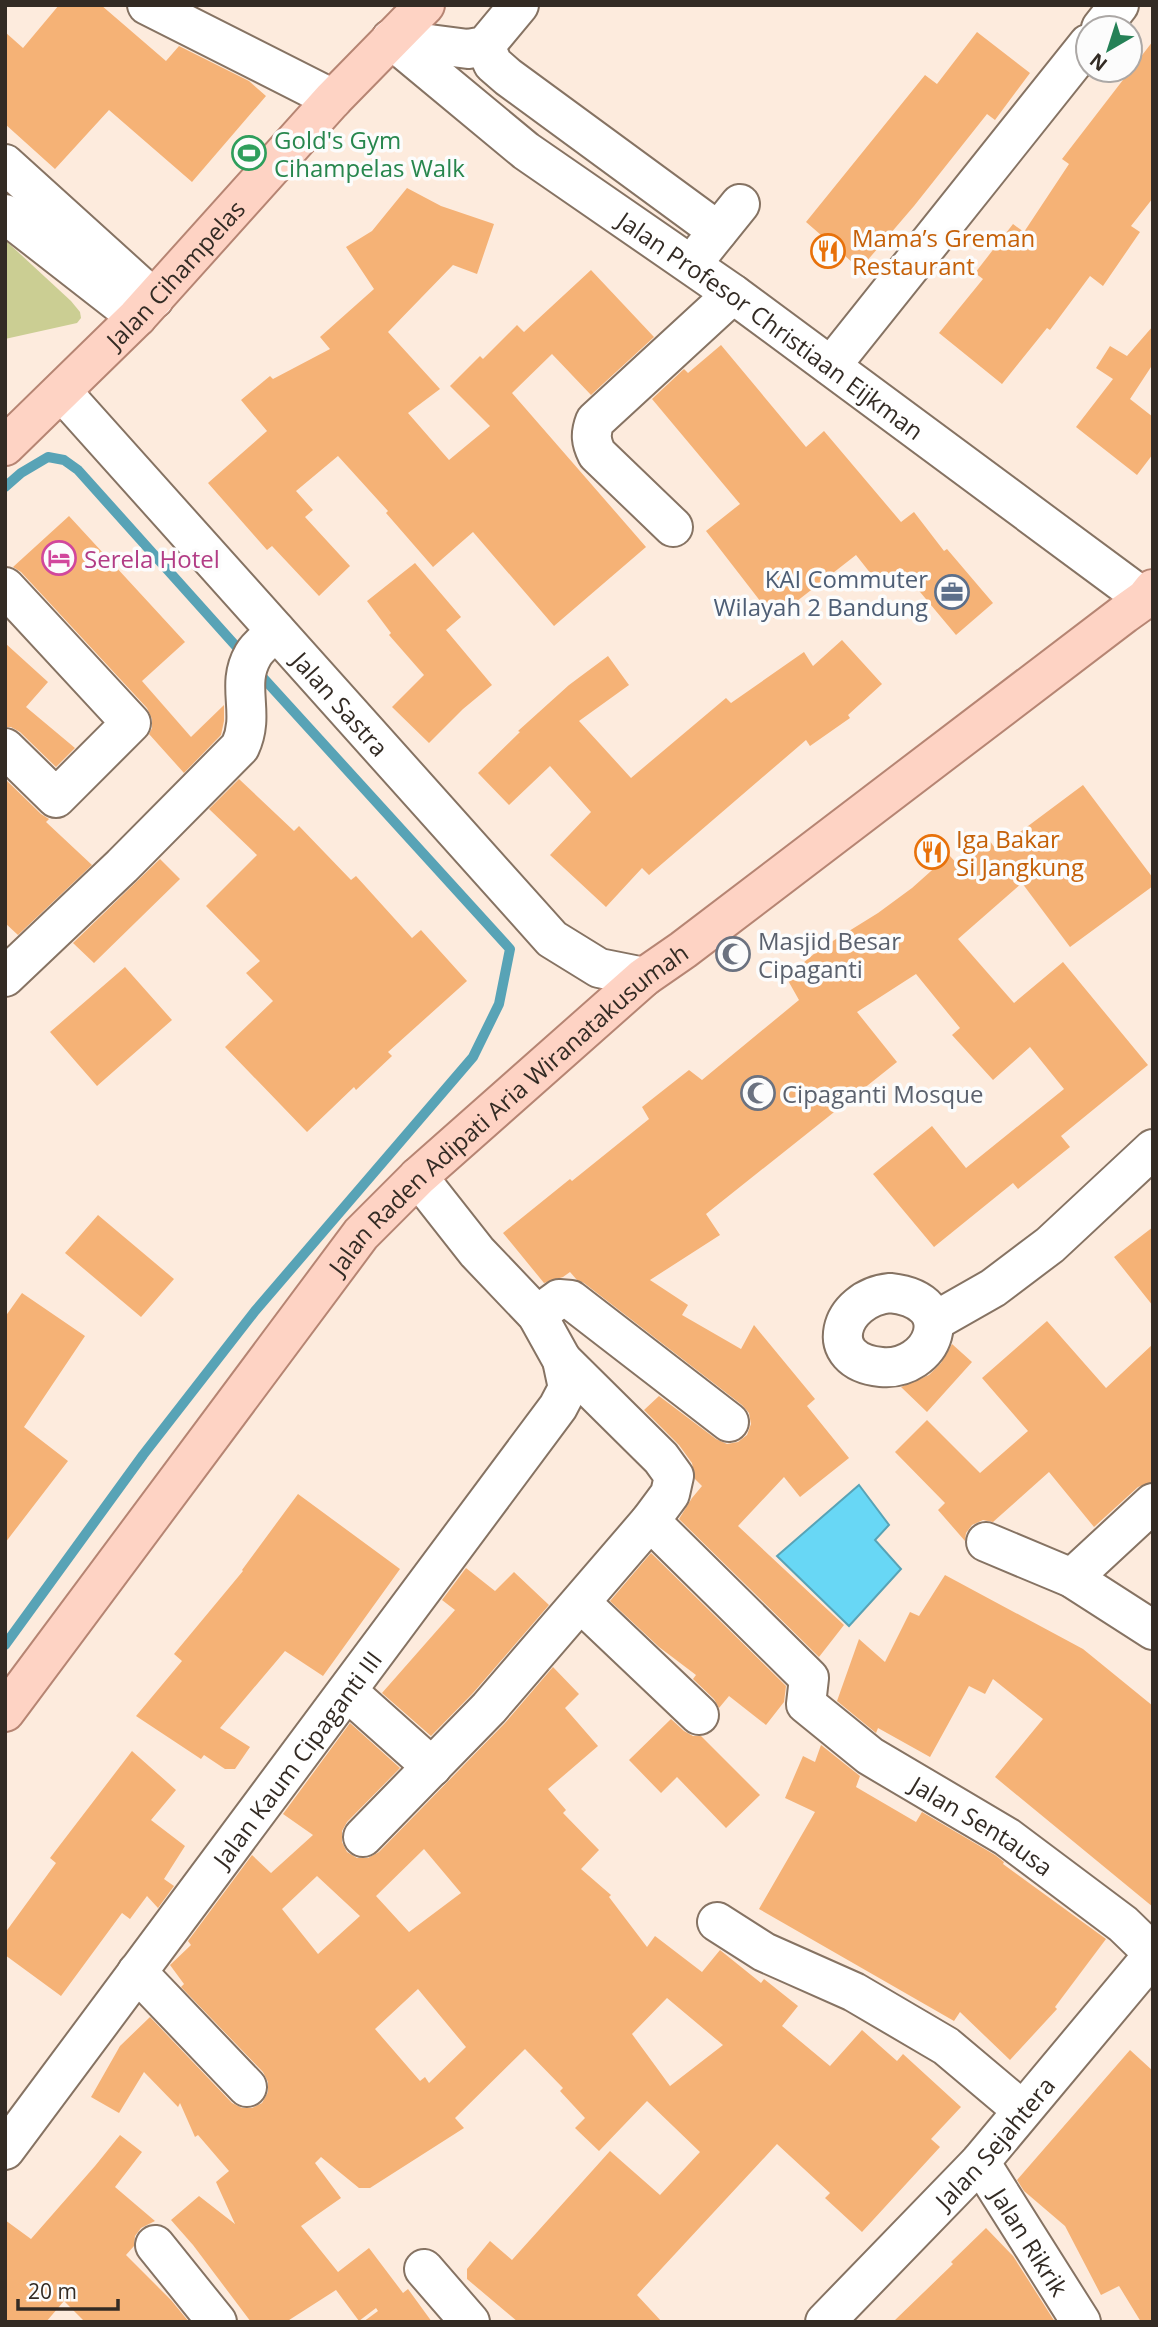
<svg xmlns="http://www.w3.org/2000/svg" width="1158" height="2327" font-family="'Open Sans',sans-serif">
<rect width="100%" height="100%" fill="#fdebdd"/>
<path fill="#cbce93" d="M5 240 71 301 80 312 81 318 77 323 5 339Z"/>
<path fill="#68d7f5" stroke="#58a3b6" stroke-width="2" d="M859 1485 889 1525 875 1540 901 1569 849 1626 777 1556Z"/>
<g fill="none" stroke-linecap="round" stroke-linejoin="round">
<path stroke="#58a3b6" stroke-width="10" d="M5 487 21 473 48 457 64 460 78 470 243 654
M5 1645 143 1455 255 1311 473 1057 499 1004 510 949 257 671"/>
</g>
<path fill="#f5b276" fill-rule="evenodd" d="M59 5H101L166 61 179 46 249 81 266 96 192 182 109 110 55 169 5 124V32L23 48Z
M977 32 1030 73 995 120 987 114 914 206 860 269 806 222 925 75 937 84Z
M1153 41V198L1131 226 1140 232 1103 286 1090 276 1050 330 1047 328 1002 384 939 333 983 279 975 273 1013 224 1024 232 1069 164 1062 159Z
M407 188 441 206 494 224 477 274 453 265 388 332 440 389 408 413 449 460 490 426 450 386 480 356 483 359 517 325 524 332 591 270 654 337 591 395 552 354 512 393 646 547 554 626 473 532 433 567 386 513 388 511 338 456 296 491 313 510 305 517 350 566 319 596 272 546 267 550 208 483 267 431 241 400 270 376 273 379 330 349 320 337 374 289 346 247 372 231Z
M1153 326V364L1130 399 1153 417V454L1137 475 1076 427 1113 379 1096 368 1110 346 1127 356Z
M721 345 806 447 824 431 901 522 914 512 944 551 947 549 993 603 956 635 900 568 879 584 856 555 774 619 706 531 740 504 652 399 684 369 688 373Z
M69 516 185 642 142 681 191 737 224 705V721L221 735 184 773 149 734 152 728V719L147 708 21 572 13 567Z
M415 563 461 617 446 630 492 685 463 709 429 743 392 707 424 675 389 635 391 633 367 601Z
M842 640 882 684 848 715 850 718 810 746 806 740 649 875 642 868 606 907 550 855 591 812 550 766 509 805 478 773 520 732 518 731 569 685 608 656 629 685 579 721 631 778 726 698 731 703 804 652 813 666Z
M5 643 48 682 26 707 75 748 56 767 20 732 11 727H5Z
M5 779 41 814 49 819 46 822 92 865 18 935 5 923Z
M239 779 294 831 299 826 351 880 356 876 412 938 421 930 467 981 388 1052 392 1056 356 1090 354 1087 307 1132 225 1047 273 1001 246 973 260 961 206 906 257 855 209 809Z
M1083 785 1153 878V886L1070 947 1022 883 958 939 1014 1003 1063 962 1148 1065 1061 1136 1070 1147 1018 1189 1013 1183 934 1247 873 1174 932 1126 966 1168 1064 1089 1030 1047 993 1080 952 1035 960 1028 916 974 857 1012 897 1062 706 1214 720 1235 650 1280 688 1305 682 1315 741 1349 754 1325 815 1399 807 1406 849 1458 800 1497 784 1477 738 1526 844 1625 819 1657 679 1519 692 1498 702 1486 695 1479 692 1463 679 1445 644 1410 659 1396 716 1439 727 1444 738 1442 747 1435 751 1424 749 1413 742 1405 584 1283 577 1280 570 1272 563 1277 544 1283 503 1233 570 1179 572 1181 649 1119 642 1107 689 1070 702 1080 799 1000 786 977 820 949 878 913 912 888 949 855 959 866 990 841 996 850Z
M160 859 180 879 94 963 73 943Z
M125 967 172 1020 97 1086 50 1032Z
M98 1215 174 1279 141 1317 65 1253Z
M1153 1227V1306L1114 1257Z
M22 1293 85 1336 24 1427 68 1461 5 1543V1317Z
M1047 1321 1106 1388 1153 1344V1482L1138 1487 1094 1527 1049 1472 993 1522 983 1520 972 1525 966 1533 965 1541 938 1510 945 1503 895 1452 927 1420 980 1473 1028 1431 982 1378Z
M952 1344 972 1362 927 1412 901 1387 929 1375 941 1363Z
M298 1494 400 1569 323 1676 285 1651 220 1728 250 1747 235 1769H225L204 1755 201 1759 136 1716 182 1661 174 1654 243 1571 242 1570Z
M651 1553 786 1686 784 1702 766 1725 729 1696 719 1708 714 1699 693 1679 696 1675 659 1647 610 1601Z
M466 1568 495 1591 514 1572 549 1605 473 1693 431 1736 382 1693 455 1610 442 1600Z
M945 1575 1083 1649 1153 1706V1907L995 1777 1043 1719 993 1679 985 1694 969 1686 930 1757 878 1728 876 1733 837 1701 859 1639 885 1662 910 1612 919 1616Z
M553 1667 579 1694 565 1708 598 1746 548 1789 566 1810 563 1813 599 1850 581 1869 611 1895 609 1897 647 1947 655 1936 702 1972 720 1950 761 1983 764 1979 798 2006 782 2026 830 2066 862 2030 897 2061 903 2054 961 2107 931 2139 940 2147 862 2232 825 2198 830 2193 777 2144 637 2295 662 2322H518L467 2279V2269L490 2241 512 2260 610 2151 660 2195 700 2152 647 2101 599 2151 575 2128 585 2118 560 2091 563 2088 525 2049 455 2118 464 2128 370 2188H359L321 2157 315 2163 341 2198 301 2226 338 2272 369 2248 403 2293 408 2289 432 2322H363L378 2311 376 2308 359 2321 336 2290 286 2322H251L193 2245 171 2220 199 2196 235 2224 216 2182 229 2171 198 2135 195 2137 180 2103 178 2107 144 2072 119 2113 91 2097 120 2046 150 2017 232 2103 242 2108H252L262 2103 268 2092V2082L263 2072 181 1987 184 1984 170 1965 191 1945 188 1941 252 1855 271 1873 313 1835 283 1814 350 1723 400 1768 347 1822 342 1831V1842L347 1852 357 1858H368L379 1852 505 1723ZM424 1849 461 1893 409 1932 376 1896ZM317 1876 360 1916 318 1954 282 1909ZM418 1989 466 2047 429 2083 425 2077 420 2081 375 2029ZM667 1998 723 2045 670 2086 632 2034Z
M671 1719 684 1731 693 1736H701L760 1795 726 1828 677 1777 661 1793 629 1760Z
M821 1745 860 1776 856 1787 916 1822 922 1812 995 1855 1004 1862 1003 1864 1106 1939 1055 2007 1057 2009 1010 2060 960 2012 954 2021 759 1909 815 1812 785 1798 803 1756 815 1762Z
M132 1751 176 1790 151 1820 185 1846 164 1879 174 1886 158 1908 147 1896 130 1919 122 1913 61 1996 5 1955V1933L56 1863 50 1858Z
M1130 2050 1153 2071V2322H1141L1119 2286 1101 2295 1065 2226 1024 2191 1017 2180Z
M120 2135 142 2152 115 2187 155 2221 141 2228 135 2236 134 2246 126 2255 171 2300 189 2322H85L64 2301 46 2322H5V2220L31 2239 95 2166Z
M986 2228 1013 2256 1055 2322H893L953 2264 951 2262Z"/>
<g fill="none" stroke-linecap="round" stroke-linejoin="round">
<g stroke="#867363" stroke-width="42">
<g id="minor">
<path d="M147 5 333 99"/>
<path d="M1101 28 1119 5"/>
<path id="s1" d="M391 39 526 151 733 294 1145 599"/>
<path d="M391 39 468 49 485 46 519 5"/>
<path d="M485 46 493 64 508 77 718 231"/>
<path d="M5 164 154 299"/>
<path d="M5 214 137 317"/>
<path d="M703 250 740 204"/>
<path d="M831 366 1088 44"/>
<path id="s2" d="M62 392 552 939 599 968 644 977"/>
<path d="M673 527 597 454C591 442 590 434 595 421L733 294"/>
<path d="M5 587 131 723 56 798 5 748"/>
<path d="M5 977 122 866 240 747C256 713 235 686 253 655 258 646 269 639 276 631"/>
<path d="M890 1293C964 1301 932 1372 881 1367 820 1361 839 1298 890 1293Z"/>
<path d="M537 1315 559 1299 571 1300 729 1422"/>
<path d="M935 1321 993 1288 1050 1245 1153 1149"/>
<path id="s3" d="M650 1521 809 1678 806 1704 870 1756 1007 1837 1123 1924 1153 1953"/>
<path d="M986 1542 1072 1578 1153 1630"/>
<path d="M1072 1578 1153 1503"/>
<path d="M581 1603 699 1715"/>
<path d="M348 1692 432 1767"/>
<path d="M363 1837 489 1708 650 1521 670 1494 674 1476 661 1458 562 1360"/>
<path d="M717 1922 764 1952 854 1992 946 2046 1022 2110"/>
<path d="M137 1972 247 2087"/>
<path id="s4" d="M5 2150C188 1902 375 1656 558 1407L568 1388 562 1360 537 1315 477 1252 418 1177"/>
<path id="s5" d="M980 2162 1081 2322"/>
<path d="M155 2245 217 2322"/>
<path d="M424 2269 470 2322"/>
<path id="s6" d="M825 2322 980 2162 1153 1955"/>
</g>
</g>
<g stroke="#b68573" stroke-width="42">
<g id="major">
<path id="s7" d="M5 446 137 317 333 99 425 5"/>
<path id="s8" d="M5 1712 361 1234 418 1177 644 977 683 950 1124 614 1145 599 1153 589"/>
</g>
</g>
<use href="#minor" stroke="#fff" stroke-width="38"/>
<use href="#major" stroke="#fed3c4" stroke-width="38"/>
</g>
<defs>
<g id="stadium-ring" transform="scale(1.75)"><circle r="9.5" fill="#fcfcfc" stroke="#2e9e5b" stroke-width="1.5"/><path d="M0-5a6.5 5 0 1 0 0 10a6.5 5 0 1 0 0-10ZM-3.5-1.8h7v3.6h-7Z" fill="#2e9e5b"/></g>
<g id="restaurant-ring" transform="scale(1.75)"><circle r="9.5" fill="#fcfcfc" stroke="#e8710a" stroke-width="1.5"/><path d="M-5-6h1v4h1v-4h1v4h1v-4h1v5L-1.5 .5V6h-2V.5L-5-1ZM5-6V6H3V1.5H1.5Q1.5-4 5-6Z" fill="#e8710a"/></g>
<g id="hotel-ring" transform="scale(1.75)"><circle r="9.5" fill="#fcfcfc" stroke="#d1479c" stroke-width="1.5"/><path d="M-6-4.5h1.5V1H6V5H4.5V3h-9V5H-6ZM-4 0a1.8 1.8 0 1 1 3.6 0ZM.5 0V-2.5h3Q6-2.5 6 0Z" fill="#d1479c"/></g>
<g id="office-ring" transform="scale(1.75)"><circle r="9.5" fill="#fcfcfc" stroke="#5c6f8a" stroke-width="1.5"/><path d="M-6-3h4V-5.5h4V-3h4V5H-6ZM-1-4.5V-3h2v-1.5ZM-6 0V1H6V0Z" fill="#5c6f8a"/></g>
<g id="mosque-ring" transform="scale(1.75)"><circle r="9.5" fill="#fcfcfc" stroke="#6b7280" stroke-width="1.5"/><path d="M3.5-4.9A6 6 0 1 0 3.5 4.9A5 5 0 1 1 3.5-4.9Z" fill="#6b7280"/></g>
</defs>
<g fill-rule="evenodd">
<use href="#stadium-ring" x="249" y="153"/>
<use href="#restaurant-ring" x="828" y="251"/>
<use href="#hotel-ring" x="59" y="558"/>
<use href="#office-ring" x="952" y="592"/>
<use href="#restaurant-ring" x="932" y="852"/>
<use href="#mosque-ring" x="733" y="954"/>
<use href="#mosque-ring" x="758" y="1093"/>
</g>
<g text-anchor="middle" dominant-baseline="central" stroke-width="7" stroke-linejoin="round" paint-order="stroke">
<g font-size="24" fill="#27864d" stroke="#fcfcfc" text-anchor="start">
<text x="274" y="139">Gold's Gym<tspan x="274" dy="28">Cihampelas Walk</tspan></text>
</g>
<g font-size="24" fill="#c56008" stroke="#fcfcfc" text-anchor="start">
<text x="852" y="237">Mama’s Greman<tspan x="852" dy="28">Restaurant</tspan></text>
<text x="956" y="838">Iga Bakar<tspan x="956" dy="28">Si Jangkung</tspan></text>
</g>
<g font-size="24" fill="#332b24" stroke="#fcfcfc">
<text stroke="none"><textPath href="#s7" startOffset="242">Jalan Cihampelas</textPath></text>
<text stroke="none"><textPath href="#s1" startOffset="476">Jalan Profesor Christiaan Eijkman</textPath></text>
<text stroke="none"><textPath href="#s2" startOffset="418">Jalan Sastra</textPath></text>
<text stroke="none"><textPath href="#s8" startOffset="789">Jalan Raden Adipati Aria Wiranatakusumah</textPath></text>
<text stroke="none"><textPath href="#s4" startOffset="488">Jalan Kaum Cipaganti III</textPath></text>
<text stroke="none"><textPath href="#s3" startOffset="464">Jalan Sentausa</textPath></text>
<text stroke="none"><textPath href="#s6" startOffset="247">Jalan Sejahtera</textPath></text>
<text stroke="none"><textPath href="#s5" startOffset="94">Jalan Rikrik</textPath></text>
</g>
<g font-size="24" fill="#b23c85" stroke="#fcfcfc" text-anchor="start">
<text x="84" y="558">Serela Hotel</text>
</g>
<g font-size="24" fill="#4e5e75" stroke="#fcfcfc" text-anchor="end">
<text x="928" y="578">KAI Commuter<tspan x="928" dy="28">Wilayah 2 Bandung</tspan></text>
</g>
<g font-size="24" fill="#5b616d" stroke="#fcfcfc" text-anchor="start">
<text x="758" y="940">Masjid Besar<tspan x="758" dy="28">Cipaganti</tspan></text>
<text x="782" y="1093">Cipaganti Mosque</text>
</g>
</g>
<rect width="1158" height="2327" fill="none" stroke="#332b24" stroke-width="14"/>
<g transform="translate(1109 49) rotate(219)"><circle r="33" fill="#fcfcfc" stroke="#aca8a6" stroke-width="2"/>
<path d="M0-5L12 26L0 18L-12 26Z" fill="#258157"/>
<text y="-10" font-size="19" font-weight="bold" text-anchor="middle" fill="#332b24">N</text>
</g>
<path d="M18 2299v10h100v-10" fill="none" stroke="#332b24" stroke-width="3.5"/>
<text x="28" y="2299" font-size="21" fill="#332b24" stroke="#fcfcfc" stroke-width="5" paint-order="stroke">20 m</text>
</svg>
